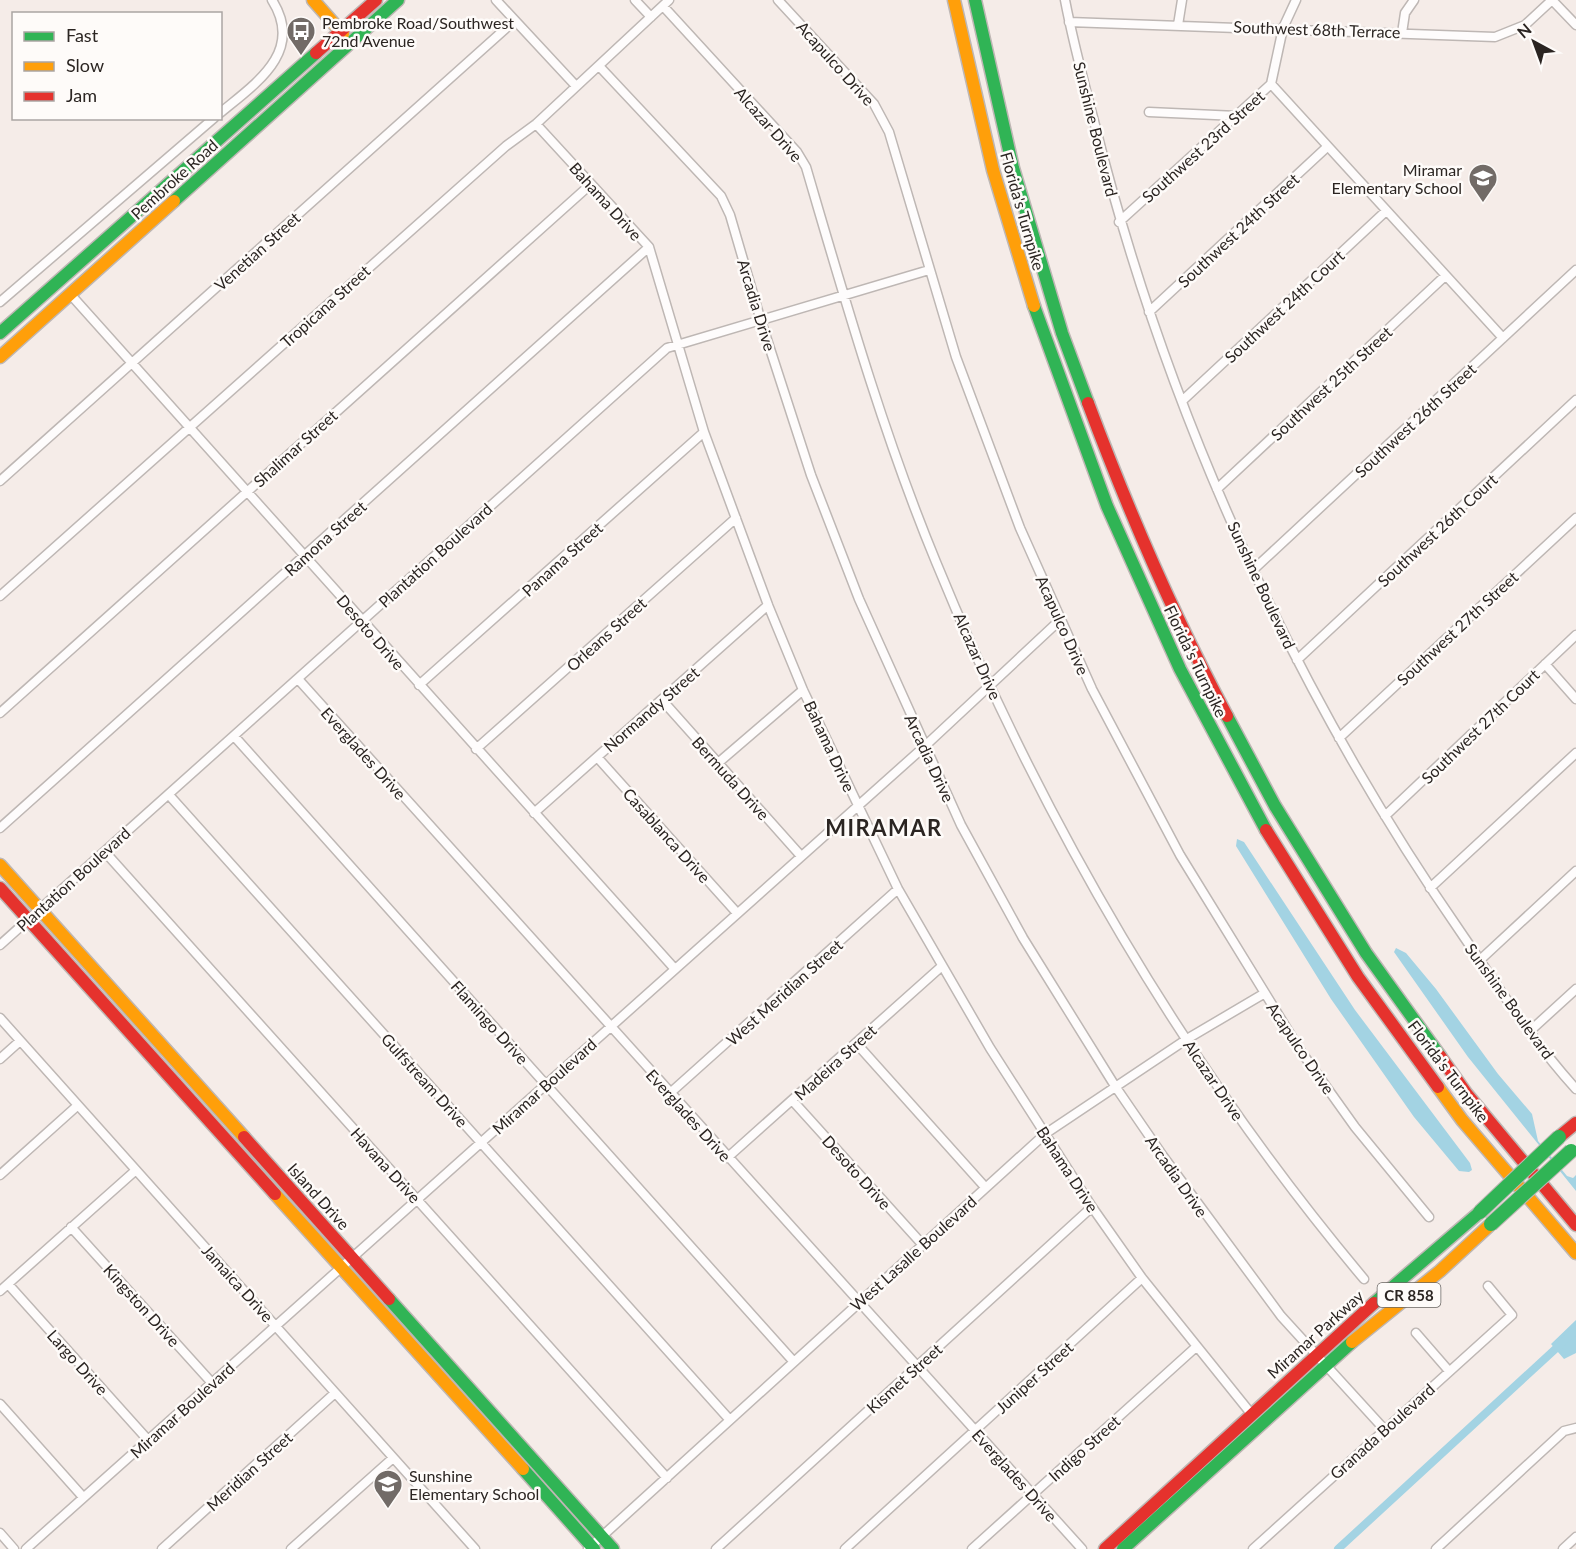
<svg xmlns="http://www.w3.org/2000/svg" width="1576" height="1549" font-family="Lato,sans-serif">
<rect width="100%" height="100%" fill="#f5ece8"/>
<path fill="#a3d3e3" d="M1237 839 1244 842 1355 1010 1470 1163 1472 1170 1469 1172 1459 1171 1414 1117 1331 999 1236 846Z
M1396 948 1406 953 1436 989 1498 1074 1532 1114 1538 1141 1567 1176 1573 1178 1576 1175V1191L1468 1057 1394 952Z
M1576 1320V1353L1564 1359 1551 1344Z"/>
<g fill="none" stroke-linecap="round" stroke-linejoin="round">
<path stroke="#a3d3e3" stroke-width="8" d="M1338 1549 1576 1330"/>
<g stroke="#beb7b4" stroke-width="11">
<path id="street" d="M496 0 576 86
M635 0 651 17
M778 0 874 104 889 132 956 357 1020 528 1092 689 1180 855 1300 1050 1355 1127 1429 1217
M1065 0C1073 42 1084 83 1095 125 1167 414 1294 692 1464 937 1499 988 1534 1043 1576 1089
M1552 0 1576 25
M663 6 797 152 806 167C845 300 883 434 936 562 1041 819 1185 1066 1364 1279
M1069 22 1495 37 1525 25 1552 0
M1178 25 1182 0
M1402 33 1405 13 1414 0
M599 66 721 196 730 215 761 321 811 475 859 599 961 825 1023 938 1115 1086 1163 1156 1281 1316 1385 1430
M1271 84 1503 338
M1149 112 1237 116
M220 113C255 84 305 52 272 0
M536 124 649 247 704 432 768 605 803 690 898 889 990 1048 1092 1207 1142 1278 1253 1416
M1119 222 1271 84 1283 28 1296 0
M71 295 674 968
M0 302 214 118
M1149 312 1327 147
M1182 401 1386 211
M0 481 514 21
M1217 489 1445 276
M1253 570 1576 270
M0 596 506 146 536 124 669 0
M1297 660 1576 400
M1545 664 1576 699
M298 679 1082 1549
M419 685 704 432
M662 700 801 856
M0 713 591 184
M234 736 794 1362
M1339 738 1576 518
M476 749 736 518
M597 757 737 913
M718 763 803 690
M169 795 729 1419
M534 813 768 605
M1385 816 1576 635
M0 828 649 247
M105 852 667 1478
M1430 888 1576 753
M0 945 667 348 929 270
M1480 960 1576 871
M0 1018 475 1549
M1530 1031 1576 989
M856 1043 985 1187
M0 1059 20 1041
M669 1094 898 889
M792 1100 922 1244
M727 1158 942 966
M0 1175 77 1106
M71 1227 212 1383
M8 1284 148 1440
M0 1291 136 1170
M1416 1333 1449 1371
M0 1404 83 1497
M0 1533 14 1549
M26 1549 925 746 1060 620
M162 1549 335 1393
M291 1549 393 1458
M588 1549 1045 1134 1187 1039 1265 993
M716 1549 1092 1207
M845 1549 1142 1278
M972 1549 1196 1347
M1253 1549 1512 1315 1488 1286
M1436 1549 1564 1431 1576 1428
M1563 1549 1576 1537"/>
</g>
<g stroke="#beb7b4" stroke-width="15">
<path id="fast" d="M975 0 1013 168 1062 333 1088 403
M174 201 398 0
M1034 306 1107 506 1180 669 1266 830
M0 333 316 53
M1227 716 1275 806 1366 953 1440 1056
M389 1299 613 1549
M1374 1303 1480 1212
M523 1469 594 1549
M1123 1549 1352 1342"/>
</g>
<g stroke="#beb7b4" stroke-width="15">
<path id="slow" d="M313 0 343 34
M954 0 993 170 1034 306
M0 357 174 201
M0 865 244 1137
M1438 1087 1462 1120 1576 1253
M275 1194 523 1469
M1352 1342 1440 1271 1491 1224"/>
</g>
<g stroke="#beb7b4" stroke-width="15">
<path id="jam" d="M316 53 376 0
M1088 403C1128 510 1173 615 1227 716
M1266 830 1358 977 1438 1087
M0 888 275 1194
M1440 1056 1466 1093 1576 1225
M244 1137 389 1299
M1559 1137 1576 1123
M1105 1549 1374 1303"/>
</g>
<use href="#street" stroke="#fefcfc" stroke-width="8"/>
<use href="#fast" stroke="#30b455" stroke-width="12"/>
<use href="#slow" stroke="#ff9f0a" stroke-width="12"/>
<use href="#jam" stroke="#e5322d" stroke-width="12"/>
<g stroke="#beb7b4" stroke-width="16" stroke-linecap="butt">
<path id="fast-bridge" d="M1480 1212 1559 1137
M1491 1224 1571 1151"/>
</g>
<use href="#fast-bridge" stroke="#30b455" stroke-width="14"/>
</g>
<defs>
<g id="bus-pin" transform="scale(1.5)"><path d="M0 17L-7.5 6A9.5 9.5 0 1 1 7.5 6Z" fill="#726b67" stroke="#fefbf9"/><path d="M-5-6H5V4H4V6H2V4H-2V6H-4V4H-5ZM-3.5-4V0h7V-4ZM-3.5 1.2v1.5H-2V1.2ZM2 1.2v1.5H3.5V1.2Z" fill="#fff"/></g>
<g id="school-pin" transform="scale(1.5)"><path d="M0 17L-7.5 6A9.5 9.5 0 1 1 7.5 6Z" fill="#726b67" stroke="#fefbf9"/><path d="M0-5L7-2L0 1L-7-2ZM-4 1L0 2.5L4 1V4Q0 6-4 4Z" fill="#fff"/></g>
</defs>
<g fill-rule="evenodd">
<use href="#bus-pin" x="301" y="31"/>
<use href="#school-pin" x="1483" y="178"/>
<use href="#school-pin" x="388" y="1484"/>
</g>
<g text-anchor="middle" dominant-baseline="central" stroke-width="5" stroke-linejoin="round" paint-order="stroke">
<rect fill="#fefbf9" stroke="#6a6562" stroke-width="1.5" x="1377.5" y="1283" width="63" height="24" rx="4.5"/>
<g font-size="15" font-weight="bold" fill="#2b2522">
<text x="1409" y="1295">CR 858</text>
</g>
<g font-size="16" fill="#2b2522" stroke="#fefbf9" text-anchor="start">
<text x="322" y="22">Pembroke Road/Southwest<tspan x="322" dy="18">72nd Avenue</tspan></text>
<text x="1462" y="169" text-anchor="end">Miramar<tspan x="1462" dy="18">Elementary School</tspan></text>
<text x="409" y="1475">Sunshine<tspan x="409" dy="18">Elementary School</tspan></text>
</g>
<g font-size="16" fill="#2b2522" stroke="#fefbf9">
<text transform="translate(1317 29) rotate(2)">Southwest 68th Terrace</text>
<text transform="translate(836 63) rotate(48)">Acapulco Drive</text>
<text transform="translate(769 124) rotate(49)">Alcazar Drive</text>
<text transform="translate(1096 129) rotate(76)">Sunshine Boulevard</text>
<text transform="translate(1203 146) rotate(-42)">Southwest 23rd Street</text>
<text transform="translate(174 179) rotate(-42)">Pembroke Road</text>
<text transform="translate(606 201) rotate(48)">Bahama Drive</text>
<text transform="translate(1023 211) rotate(74)">Florida's Turnpike</text>
<text transform="translate(1238 230) rotate(-43)">Southwest 24th Street</text>
<text transform="translate(257 251) rotate(-42)">Venetian Street</text>
<text transform="translate(757 305) rotate(73)">Arcadia Drive</text>
<text transform="translate(325 306) rotate(-42)">Tropicana Street</text>
<text transform="translate(1284 306) rotate(-43)">Southwest 24th Court</text>
<text transform="translate(1331 383) rotate(-43)">Southwest 25th Street</text>
<text transform="translate(1415 420) rotate(-43)">Southwest 26th Street</text>
<text transform="translate(295 448) rotate(-42)">Shalimar Street</text>
<text transform="translate(1437 530) rotate(-43)">Southwest 26th Court</text>
<text transform="translate(325 538) rotate(-42)">Ramona Street</text>
<text transform="translate(435 555) rotate(-42)">Plantation Boulevard</text>
<text transform="translate(562 559) rotate(-42)">Panama Street</text>
<text transform="translate(1262 585) rotate(65)">Sunshine Boulevard</text>
<text transform="translate(1063 625) rotate(66)">Acapulco Drive</text>
<text transform="translate(1457 628) rotate(-43)">Southwest 27th Street</text>
<text transform="translate(371 632) rotate(49)">Desoto Drive</text>
<text transform="translate(606 634) rotate(-42)">Orleans Street</text>
<text transform="translate(978 656) rotate(66)">Alcazar Drive</text>
<text transform="translate(1196 661) rotate(64)">Florida's Turnpike</text>
<text transform="translate(651 709) rotate(-41)">Normandy Street</text>
<text transform="translate(1480 726) rotate(-44)">Southwest 27th Court</text>
<text transform="translate(830 746) rotate(65)">Bahama Drive</text>
<text transform="translate(364 753) rotate(48)">Everglades Drive</text>
<text transform="translate(930 758) rotate(65)">Arcadia Drive</text>
<text transform="translate(731 778) rotate(48)">Bermuda Drive</text>
<text transform="translate(667 835) rotate(48)">Casablanca Drive</text>
<text transform="translate(73 879) rotate(-42)">Plantation Boulevard</text>
<text transform="translate(784 992) rotate(-42)">West Meridian Street</text>
<text transform="translate(1510 1001) rotate(54)">Sunshine Boulevard</text>
<text transform="translate(490 1022) rotate(48)">Flamingo Drive</text>
<text transform="translate(1301 1048) rotate(56)">Acapulco Drive</text>
<text transform="translate(835 1062) rotate(-42)">Madeira Street</text>
<text transform="translate(1449 1071) rotate(53)">Florida's Turnpike</text>
<text transform="translate(425 1080) rotate(48)">Gulfstream Drive</text>
<text transform="translate(1214 1080) rotate(56)">Alcazar Drive</text>
<text transform="translate(544 1086) rotate(-42)">Miramar Boulevard</text>
<text transform="translate(689 1115) rotate(48)">Everglades Drive</text>
<text transform="translate(386 1165) rotate(48)">Havana Drive</text>
<text transform="translate(1068 1169) rotate(57)">Bahama Drive</text>
<text transform="translate(857 1172) rotate(48)">Desoto Drive</text>
<text transform="translate(1177 1176) rotate(55)">Arcadia Drive</text>
<text transform="translate(319 1196) rotate(48)">Island Drive</text>
<text transform="translate(913 1253) rotate(-42)">West Lasalle Boulevard</text>
<text transform="translate(238 1283) rotate(48)">Jamaica Drive</text>
<text transform="translate(142 1305) rotate(48)">Kingston Drive</text>
<text transform="translate(1315 1334) rotate(-42)">Miramar Parkway</text>
<text transform="translate(78 1362) rotate(48)">Largo Drive</text>
<text transform="translate(1034 1377) rotate(-42)">Juniper Street</text>
<text transform="translate(904 1378) rotate(-42)">Kismet Street</text>
<text transform="translate(182 1410) rotate(-42)">Miramar Boulevard</text>
<text transform="translate(1382 1431) rotate(-42)">Granada Boulevard</text>
<text transform="translate(1084 1448) rotate(-42)">Indigo Street</text>
<text transform="translate(249 1471) rotate(-42)">Meridian Street</text>
<text transform="translate(1015 1475) rotate(48)">Everglades Drive</text>
</g>
<g font-size="22" font-weight="bold" letter-spacing="1.5" fill="#2b2522" stroke="#fefbf9">
<text x="884" y="827">MIRAMAR</text>
</g>
</g>
<rect x="12" y="12" width="210" height="108" fill="#fefbf9" stroke="#aaa5a3" stroke-width="1.5"/>
<rect x="24" y="32" width="30" height="9" fill="#30b455" stroke="#aaa5a3" stroke-width="1.5"/>
<text x="66" y="42" font-size="18" fill="#2b2522">Fast</text>
<rect x="24" y="62" width="30" height="9" fill="#ff9f0a" stroke="#aaa5a3" stroke-width="1.5"/>
<text x="66" y="72" font-size="18" fill="#2b2522">Slow</text>
<rect x="24" y="92" width="30" height="9" fill="#e5322d" stroke="#aaa5a3" stroke-width="1.5"/>
<text x="66" y="102" font-size="18" fill="#2b2522">Jam</text>
<g transform="translate(1534 42) rotate(319)" stroke="#fefbf9" stroke-width="4.5" paint-order="stroke">
<path d="M0-4.5L10 22L0 15L-10 22Z" fill="#2b2522"/>
<text y="-9" font-size="16" font-weight="bold" text-anchor="middle" fill="#2b2522">N</text>
</g>
</svg>
